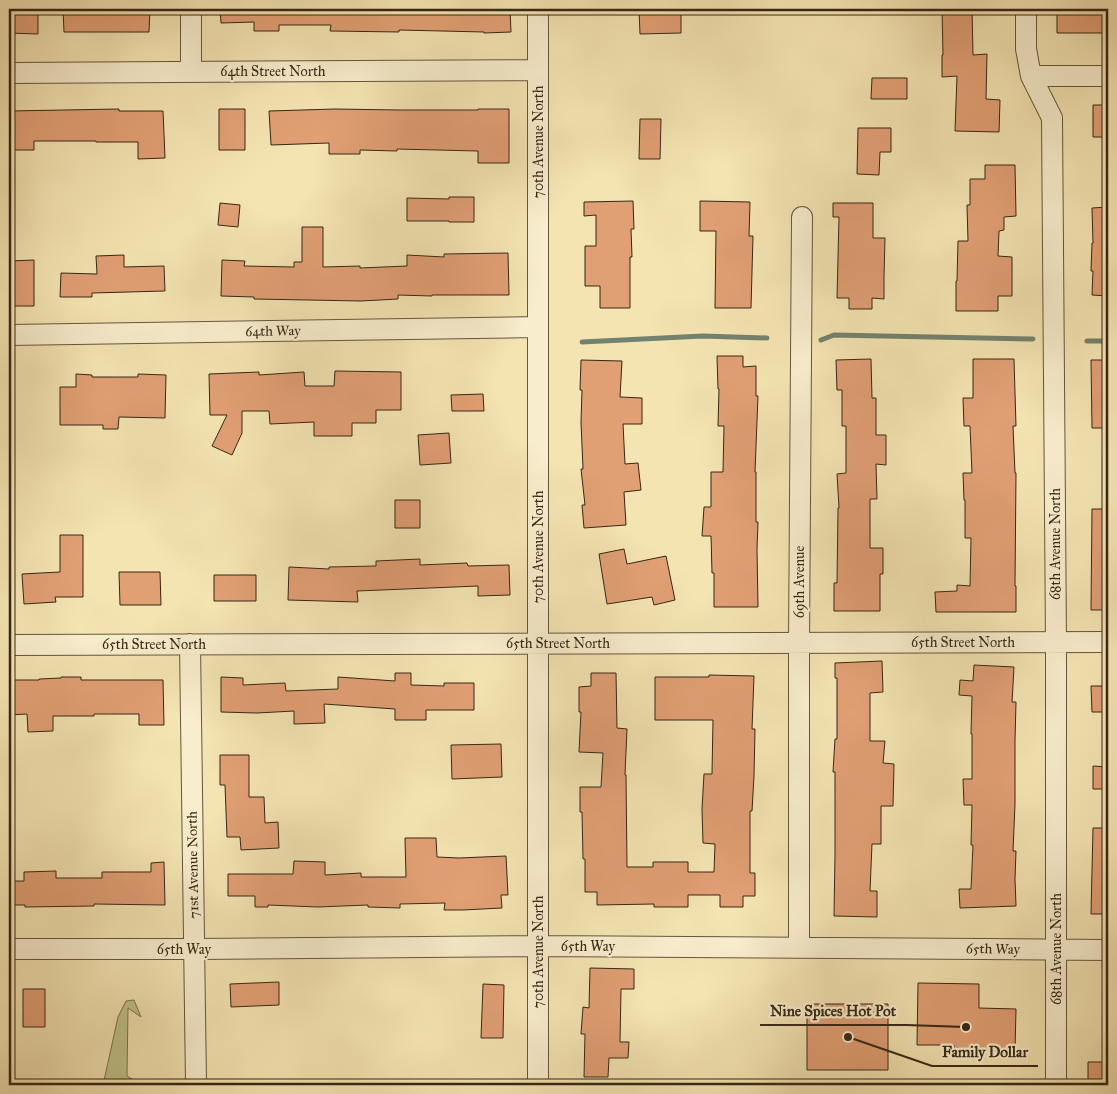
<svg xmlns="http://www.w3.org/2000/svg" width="1117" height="1094" font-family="'IM FELL Great Primer',serif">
<rect width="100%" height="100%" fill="#f4e4b2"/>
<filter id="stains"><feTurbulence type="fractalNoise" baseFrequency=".004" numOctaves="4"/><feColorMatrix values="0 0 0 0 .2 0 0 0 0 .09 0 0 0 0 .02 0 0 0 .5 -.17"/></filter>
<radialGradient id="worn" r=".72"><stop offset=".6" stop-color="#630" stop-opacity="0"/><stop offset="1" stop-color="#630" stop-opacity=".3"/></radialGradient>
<path fill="#c0c289" stroke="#7b744f" d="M134 1000 141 1017 128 1008 127 1076 140 1084 103 1085 118 1017 126 1001Z"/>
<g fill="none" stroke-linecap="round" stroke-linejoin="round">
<path stroke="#73826f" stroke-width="5" d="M821 340 834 335 1033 339
M1087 341H1108
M582 342 703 336 767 338"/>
</g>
<path fill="#e19f74" stroke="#362715" d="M9 9H38V34L9 33Z
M63 9H150L149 32H64Z
M220 9H510L511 32 484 33V32L399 30V32L330 31 331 25H279V31H254V22L221 23Z
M639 9H681V33L640 34Z
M942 9H972L973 55 987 54 986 99 1000 100 999 132 955 131 957 76 942 77V55H943Z
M1057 9H1108V33H1057Z
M872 78H907V99H871Z
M1093 105H1108V137H1093Z
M119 109V111H163L165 158 138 159V142H96V141H34V150H9V111Z
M219 109H245V150H219Z
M335 109 400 110H478V109H509V163H478V151L397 149V151L360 150V154H329V143L271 145 269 111Z
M640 119H661L660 159H639Z
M858 128H891V152H880L879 175 857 174Z
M985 165H1015L1016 216 1004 217V230L999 231 998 256 1012 257V296H998V311H956V281H957L958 241H968L967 205H970V179H985Z
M449 197H474V222H449V221H407V198L449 199Z
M633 201 634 229H631L632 257H630V308H600V286H585V246H596V215L584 216V202Z
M700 201 750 202 749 236H753L751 308H715L716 231H700Z
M220 203 240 205 238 227 218 225Z
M833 203H873V238H885L884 277V299L872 298V309H849V298H837L839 217H833Z
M1108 207V296L1092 295 1093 271H1091L1092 243H1093L1092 208Z
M302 227H323V267L360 266V268L407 266V255L444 257V254L508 253 509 295H432V296L398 295V299L361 301 254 299V297L221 296 222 260 245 261 244 266 294 267V262H302Z
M124 255V267L164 266 165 291 92 293V297H60L61 273 97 274 96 256Z
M34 260V306H9V261Z
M717 356H743V367L756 366V396H758L755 472H756V522H758L757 549 758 607H714V573H712L711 536H702L704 507H711V472H723L724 426H718L719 389H718Z
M871 359 872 398H876V435H886V465L876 464 877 499H870V548H883V574H880V611H834V583H837L838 508H839L837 474 846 473V426H842V390H837L836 360Z
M973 359H1014L1016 426H1013L1015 473H1016L1015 586H1016V612H936L935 592 957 591V585L970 586 971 538H965V500H964L963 473H972L970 426H964L963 398H973Z
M581 360 622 361 620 397 642 398V424H623L625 464 638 463 641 490 624 492 626 525 584 528 582 505H585L581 469H583L581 422 582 390H580Z
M1091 360H1108V428H1092Z
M335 371 401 372V410H376V423H352V436H314V422L270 424 269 411H242V433L232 455 212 446 227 415H210L209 374 259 372V375L304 372 305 386H334Z
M76 374 92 375V377H138V374L166 375 165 418 119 417 118 429H103V425H60V387H76Z
M483 394 484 411H452L451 395Z
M449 433 451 463 420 465 418 435Z
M395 500H420V528H395Z
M1092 509H1108V610H1091Z
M60 535H83V597H55L56 602 24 604 22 574 60 572Z
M624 549 627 564 666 556 675 600 654 605 652 597 607 604 599 554Z
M420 559V565L467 563 468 566 509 565 510 595 478 596V586L357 591 358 602 288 600 289 567 329 569V567L376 566V561Z
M119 572H160L161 605H120Z
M214 575H256V601H214Z
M882 661 883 692 870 693V741H885L883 763 894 764 893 806H881V844H872L870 891H877V917L834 916 835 854V772H833L835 739H837V678H835V663Z
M974 665 1014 667 1012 702H1016L1015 740V804L1013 851H1016L1015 879 1016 906 960 908 959 889H971L973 845H971L972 805H964L963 779H972V734H971L972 696 959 695 960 680 973 681Z
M395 673H411V685L444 686V683H474V710H426V720H395V709L324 704 325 723 294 724V711L257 713 221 712V677L243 678V685L285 683 286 691 338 689V677L395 681Z
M591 673H616L617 728 627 729 625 775H626L627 867H653V862H688V872H714L715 844 703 843 702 809 704 774H712L713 720H655V677H709V675L754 676 752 729H755L754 776 752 811H750V873H755V896H743V907H720V895H688V907H654V904L597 905V892H585V859H583L582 812H580V787H601L603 753 579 752 581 712H579V687L591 686Z
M61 677H81V680H163L164 725H139V714H94V716H53V731L28 732 27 714 9 715V680H39V679L61 678Z
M1091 686H1108V712H1092Z
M501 744 502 777 452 779 451 745Z
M220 755H249V797H264L265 823 278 822 279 848 241 850 240 837H227L225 785H220Z
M1093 766 1108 767V789H1093Z
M1093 828H1108V914H1091Z
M405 838H436L437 857 459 858 506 856 508 895H501L502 908 463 910H444L445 903 400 904V908L368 907V905L318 907 268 905V907H255V896H228V874H293L294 861 325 862V875L361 873V877H406Z
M164 862 165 905 94 904V906L25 907V905H9V881H24V872L56 871V878H102V872H151V863Z
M590 968 634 969V989H621L620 1042H629L628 1058H609L608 1077H584L585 1034H581L583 1007 589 1008Z
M279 982V1005L231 1007 230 984Z
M918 983 979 984V1008L1016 1009 1015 1051 982 1050V1058L954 1057V1045H917Z
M483 984 504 985 503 1038H481Z
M23 989H45V1027H23Z
M807 1004H888V1070H807Z
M1088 1062H1108V1085H1088Z"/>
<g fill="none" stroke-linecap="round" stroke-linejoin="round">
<g stroke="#66563c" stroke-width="22">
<path id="minor" d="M191 9V72
M538 9V1085
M1026 9V49L1031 76 1052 118 1056 642V1085
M9 73 538 70
M1031 76H1108
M9 335 538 327
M190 644 196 1085
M9 645 1108 642
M799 947V643L802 217
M9 949H195L538 946 1108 950"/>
</g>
<use href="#minor" stroke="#f8edcd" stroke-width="20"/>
</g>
<g text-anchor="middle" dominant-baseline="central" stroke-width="4.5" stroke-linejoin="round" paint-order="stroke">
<g font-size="14" fill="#362715" stroke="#f8edcd">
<text x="273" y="71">64th Street North</text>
<text transform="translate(538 142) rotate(-90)">70th Avenue North</text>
<text transform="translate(273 331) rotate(-1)">64th Way</text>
<text transform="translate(1055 544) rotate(-90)">68th Avenue North</text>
<text transform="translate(538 547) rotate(-90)">70th Avenue North</text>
<text transform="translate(799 582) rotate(-90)">69th Avenue</text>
<text x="963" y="642">65th Street North</text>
<text x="558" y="643">65th Street North</text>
<text x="154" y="644">65th Street North</text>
<text transform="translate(193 865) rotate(-91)">71st Avenue North</text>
<text x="588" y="946">65th Way</text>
<text x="184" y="949">65th Way</text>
<text transform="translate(993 949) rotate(1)">65th Way</text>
<text transform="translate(1056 949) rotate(-90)">68th Avenue North</text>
<text transform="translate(538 952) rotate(-90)">70th Avenue North</text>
</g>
</g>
<path fill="none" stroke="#362715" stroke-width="2" d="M966 1027L906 1025H760M848 1037L932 1066H1038"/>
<g fill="#362715" stroke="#f8edcd" stroke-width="2">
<circle cx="966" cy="1027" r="5"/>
<circle cx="848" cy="1037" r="5"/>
</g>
<g font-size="15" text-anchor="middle" font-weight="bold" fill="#362715" stroke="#f8edcd" stroke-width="4.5" stroke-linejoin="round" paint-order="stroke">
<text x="833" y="1016">Nine Spices Hot Pot</text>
<text x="985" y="1057">Family Dollar</text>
</g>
<rect width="1117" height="1094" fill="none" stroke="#f4e4b2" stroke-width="30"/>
<rect x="10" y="10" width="1097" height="1074" fill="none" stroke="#362715" stroke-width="2.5"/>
<rect x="15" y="15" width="1087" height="1064" fill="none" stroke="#362715"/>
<rect width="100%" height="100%" filter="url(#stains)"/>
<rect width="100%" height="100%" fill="url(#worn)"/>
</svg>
